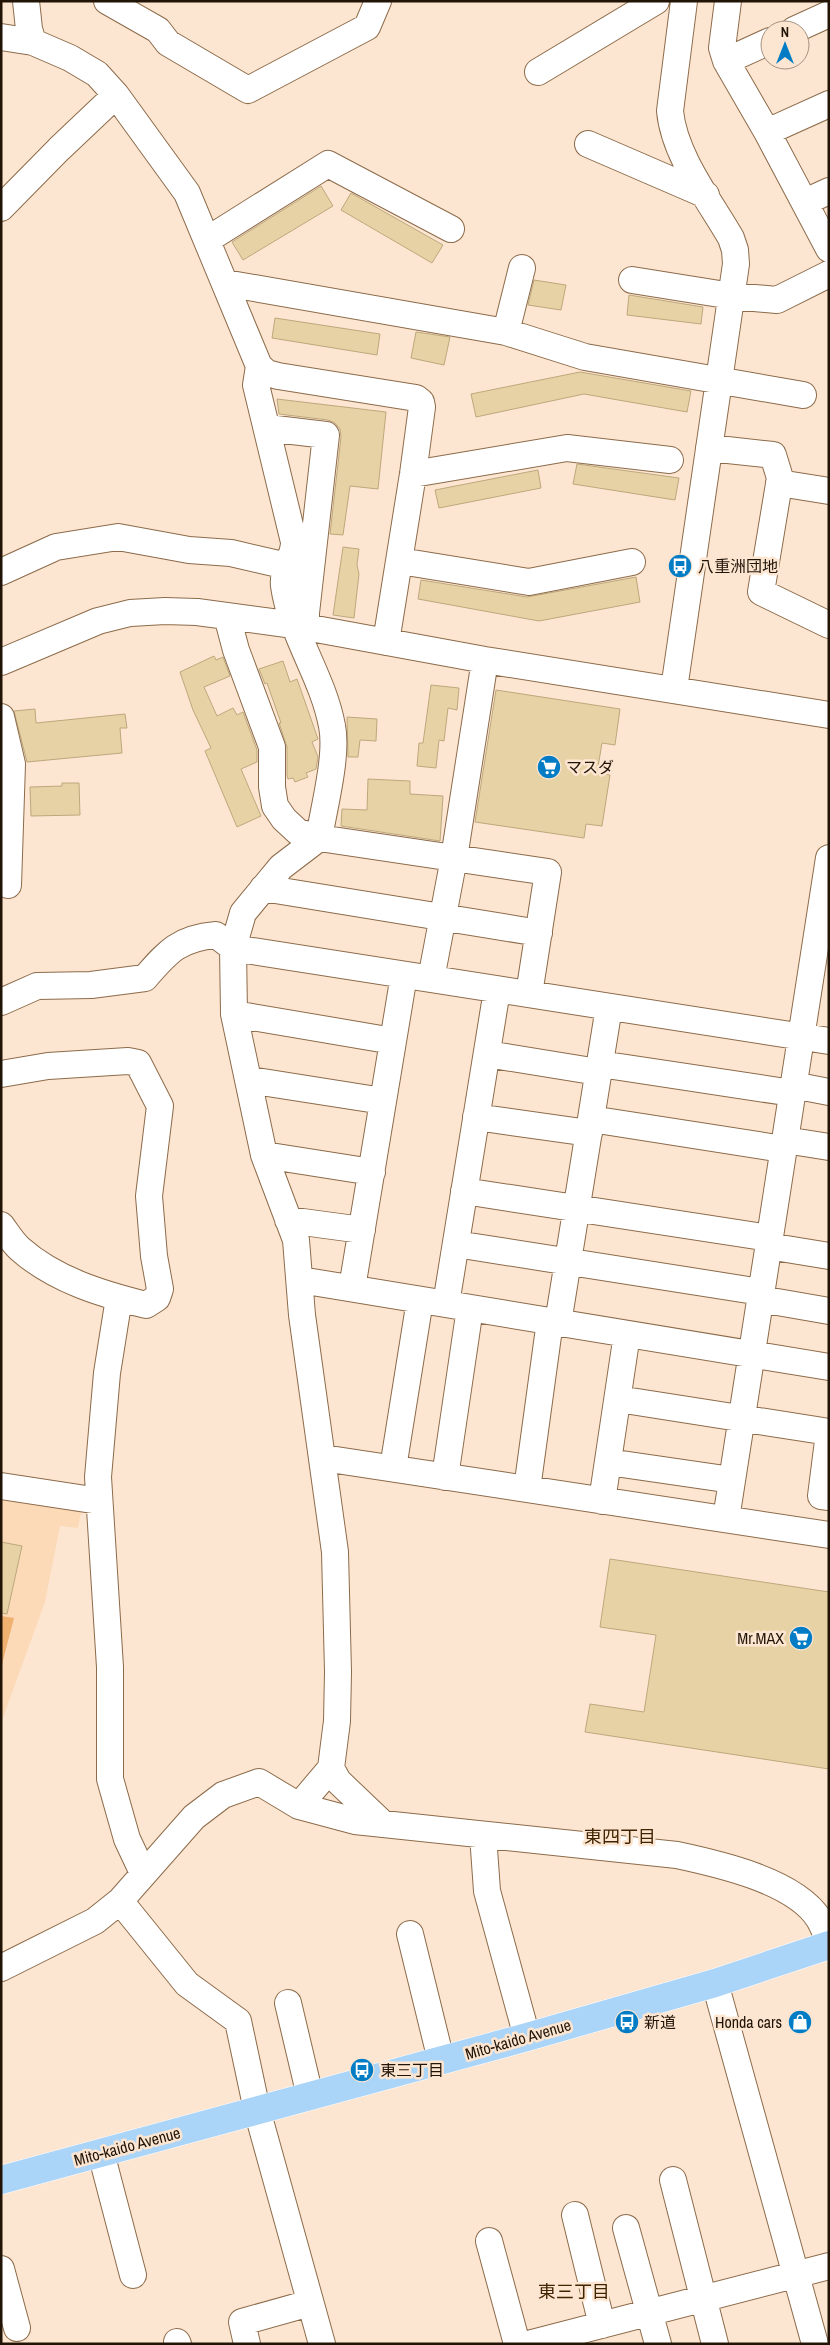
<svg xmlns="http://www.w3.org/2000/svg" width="830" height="2345" font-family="'Archivo Narrow','Noto Sans JP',sans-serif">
<rect width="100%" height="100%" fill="#fde6d1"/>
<path fill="#fcdab8" d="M1 1500 81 1512 78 1528 60 1526 45 1602 1 1723Z"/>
<path fill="#f0b06f" d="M1 1616 14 1618 1 1668Z"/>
<path fill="#e7d2a5" stroke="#bda87d" d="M321 186 333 206 243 260 232 242Z
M351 193 443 245 432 263 341 210Z
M534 280 566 285 561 310 528 305Z
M629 295 703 307 701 324 627 315Z
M275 318 380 334 377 355 272 338Z
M416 332 450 337 444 365 411 358Z
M580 372 691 391 687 412 584 394 476 417 471 394Z
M277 399 386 412 378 489 350 486 343 535 330 534 341 437 340 429 335 423 328 420 279 414Z
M577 464 679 478 675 500 573 484Z
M538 470 541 488 439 508 435 490Z
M343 547 359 549 357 565 359 574 354 618 333 615Z
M636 577 640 602 539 621 418 599 421 580 527 597Z
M214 656 216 660 223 657 230 676 204 687 217 716 233 708 237 715 243 712 257 750V762L241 769 261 816 237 827 205 751 211 748 193 710 180 672Z
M283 661 290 682 297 679 318 739 312 742 318 757 316 769 306 773 308 777 295 782 293 778 288 779 287 776V747L279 723H281L267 683 265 684 259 669Z
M431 685 459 688 457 710 448 708 444 741 439 740 436 768 417 766 419 743H423Z
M496 690 620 709 615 745 602 743 597 773 610 775 602 826 586 824 584 838 475 822Z
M35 709 36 723 125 714 127 728H120L122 753 27 762 14 711Z
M347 717 377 719 376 741 360 740 358 757H348Z
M368 779 410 781V794L443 796 440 841 341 826 342 809 367 810Z
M62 783H79L80 815 31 816 30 787 62 786Z
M1 1542 22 1546 7 1614 1 1613Z
M610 1559 829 1592V1769L585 1732 590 1704 644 1712 656 1635 600 1627Z"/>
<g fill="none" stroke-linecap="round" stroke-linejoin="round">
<g stroke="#8c6b4a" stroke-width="28">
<path id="minor" d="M26 1 29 29 33 42 70 58 97 74 116 95 187 193 259 366 267 373 278 376 416 398 421 402 422 407 413 474 386 642
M107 1 158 30 168 43 248 90 367 27 378 1
M728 1 722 48 726 61 767 132 829 249
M794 30 829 14
M1 37 33 42
M726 61 770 41
M538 72 656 1
M767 132 829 104
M588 144 706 195
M805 202 829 191
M1 208 59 149 116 95
M207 240 328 164 451 229
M632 280 732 296 777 300 829 274
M225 283 506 332 585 357 803 395
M506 332 522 268
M259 366 256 385 294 542C294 558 282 570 284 586 291 635 323 677 332 726 338 755 324 807 319 838L281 867 243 913 233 948 234 1014 264 1155 296 1240 302 1315 335 1552 338 1672 337 1721 331 1768
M267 428 326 435 306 613V629
M709 448 773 455 780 478 761 592 829 625
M413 474 567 448 670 460
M779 483 829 491
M400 561 529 582 632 562
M1 572 56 547 118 537 189 550 231 553 287 566
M227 616 236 650 272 747V787L275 806 284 819 298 832 319 838 548 872 529 994
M1 662 98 621 130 613 165 611 197 612 294 625 485 660 829 715
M674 689 736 264 735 250 731 238C709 200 674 155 670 111L684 1
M1 717 12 764 8 885
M263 888 539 933
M431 979 454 858 485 660
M1 1002 37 986 91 985 145 978C168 951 180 938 216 935L233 948 829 1041
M234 1014 393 1041
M487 1054 598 1072
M600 1064 792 1093
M1 1074 48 1066 128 1061 138 1063 160 1106 149 1196 154 1256 160 1289 157 1298 146 1305C102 1294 55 1280 20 1249 13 1243 7 1233 1 1225
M249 1080 383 1101
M793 1085 829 1092
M476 1117 589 1133
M591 1119 783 1149
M785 1140 829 1147
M264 1155 372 1172
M464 1191 770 1238
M288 1220 362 1230
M456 1244 761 1292
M768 1246 829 1256
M300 1280 829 1367
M352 1288 404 975
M119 1298 107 1373 98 1477 110 1667V1779L127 1839 143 1873
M760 1299 829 1311
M446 1304 497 990
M558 1323 609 1007
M618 1399 829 1432
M829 1433 821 1496 829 1497
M323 1458 829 1535
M608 1462 732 1480
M393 1468 420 1300
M445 1477 470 1308
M1 1486 99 1501
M527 1489 550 1321
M602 1501 627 1334
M726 1519 829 858
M299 1806 331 1768 338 1781 382 1823
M483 1835 487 1891 527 2037
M120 1901 187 1984 238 2021 257 2110 322 2344
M410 1934 441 2060
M1 1968 95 1921 120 1901 194 1817 223 1795 259 1782 299 1806 355 1821 677 1855C719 1864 795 1881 819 1919 823 1926 826 1934 829 1940
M715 1983 815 2344
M288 2003 310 2096
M101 2153 133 2275
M673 2180 715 2344
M575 2215 602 2325
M626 2228 658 2344
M489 2241 517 2344
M1 2269 17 2328
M177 2342 178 2344
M247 2344 242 2322 310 2303
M528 2344 829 2266"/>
</g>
<g stroke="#fff" stroke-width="29">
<path id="major" d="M1 2180 527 2037 715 1983 829 1945"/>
</g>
<use href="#minor" stroke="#fff" stroke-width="26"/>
<use href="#major" stroke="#aad4f8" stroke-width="28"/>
</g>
<defs>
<g id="bus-disc" transform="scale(1.25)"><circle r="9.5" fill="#027cc5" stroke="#fde6d1"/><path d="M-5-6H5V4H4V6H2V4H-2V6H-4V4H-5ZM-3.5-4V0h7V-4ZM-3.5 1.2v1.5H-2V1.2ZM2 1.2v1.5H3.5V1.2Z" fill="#fff"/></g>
<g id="supermarket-disc" transform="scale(1.25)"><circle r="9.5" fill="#027cc5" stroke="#fde6d1"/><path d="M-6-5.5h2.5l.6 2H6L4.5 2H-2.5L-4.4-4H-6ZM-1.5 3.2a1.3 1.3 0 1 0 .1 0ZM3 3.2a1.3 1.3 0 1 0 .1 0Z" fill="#fff"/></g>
<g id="shop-disc" transform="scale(1.25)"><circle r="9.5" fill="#027cc5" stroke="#fde6d1"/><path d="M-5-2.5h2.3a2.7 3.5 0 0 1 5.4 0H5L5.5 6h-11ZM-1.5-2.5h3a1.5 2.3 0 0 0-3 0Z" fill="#fff"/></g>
</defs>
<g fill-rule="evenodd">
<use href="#bus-disc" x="680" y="566"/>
<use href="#supermarket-disc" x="549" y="767"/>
<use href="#supermarket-disc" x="801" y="1638"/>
<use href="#bus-disc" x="627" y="2022"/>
<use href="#shop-disc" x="800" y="2022"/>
<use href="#bus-disc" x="362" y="2070"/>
</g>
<g text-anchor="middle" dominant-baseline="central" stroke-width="5" stroke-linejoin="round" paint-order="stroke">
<g font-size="16" fill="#211407" stroke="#fde6d1" text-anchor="start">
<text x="698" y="566">八重洲団地</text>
<text x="566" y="767">マスダ</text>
<text x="784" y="1638" text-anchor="end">Mr.MAX</text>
<text x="644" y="2022">新道</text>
<text x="782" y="2022" text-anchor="end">Honda cars</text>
<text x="380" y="2070">東三丁目</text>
</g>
<g font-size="16" fill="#211407" stroke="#fde6d1">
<text transform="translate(518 2039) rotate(-16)">Mito-kaido Avenue</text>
<text transform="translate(127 2146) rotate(-15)">Mito-kaido Avenue</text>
</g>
<g font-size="18" fill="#412502" stroke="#fde6d1">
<text x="620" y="1836">東四丁目</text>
<text x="574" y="2291">東三丁目</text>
</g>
</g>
<rect width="830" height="2345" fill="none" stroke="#211407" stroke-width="5"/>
<g transform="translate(785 45)"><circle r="24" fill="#fde6d1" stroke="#a59280"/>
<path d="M0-4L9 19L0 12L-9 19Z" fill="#027cc5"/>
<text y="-8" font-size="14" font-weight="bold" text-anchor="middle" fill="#211407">N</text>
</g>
</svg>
